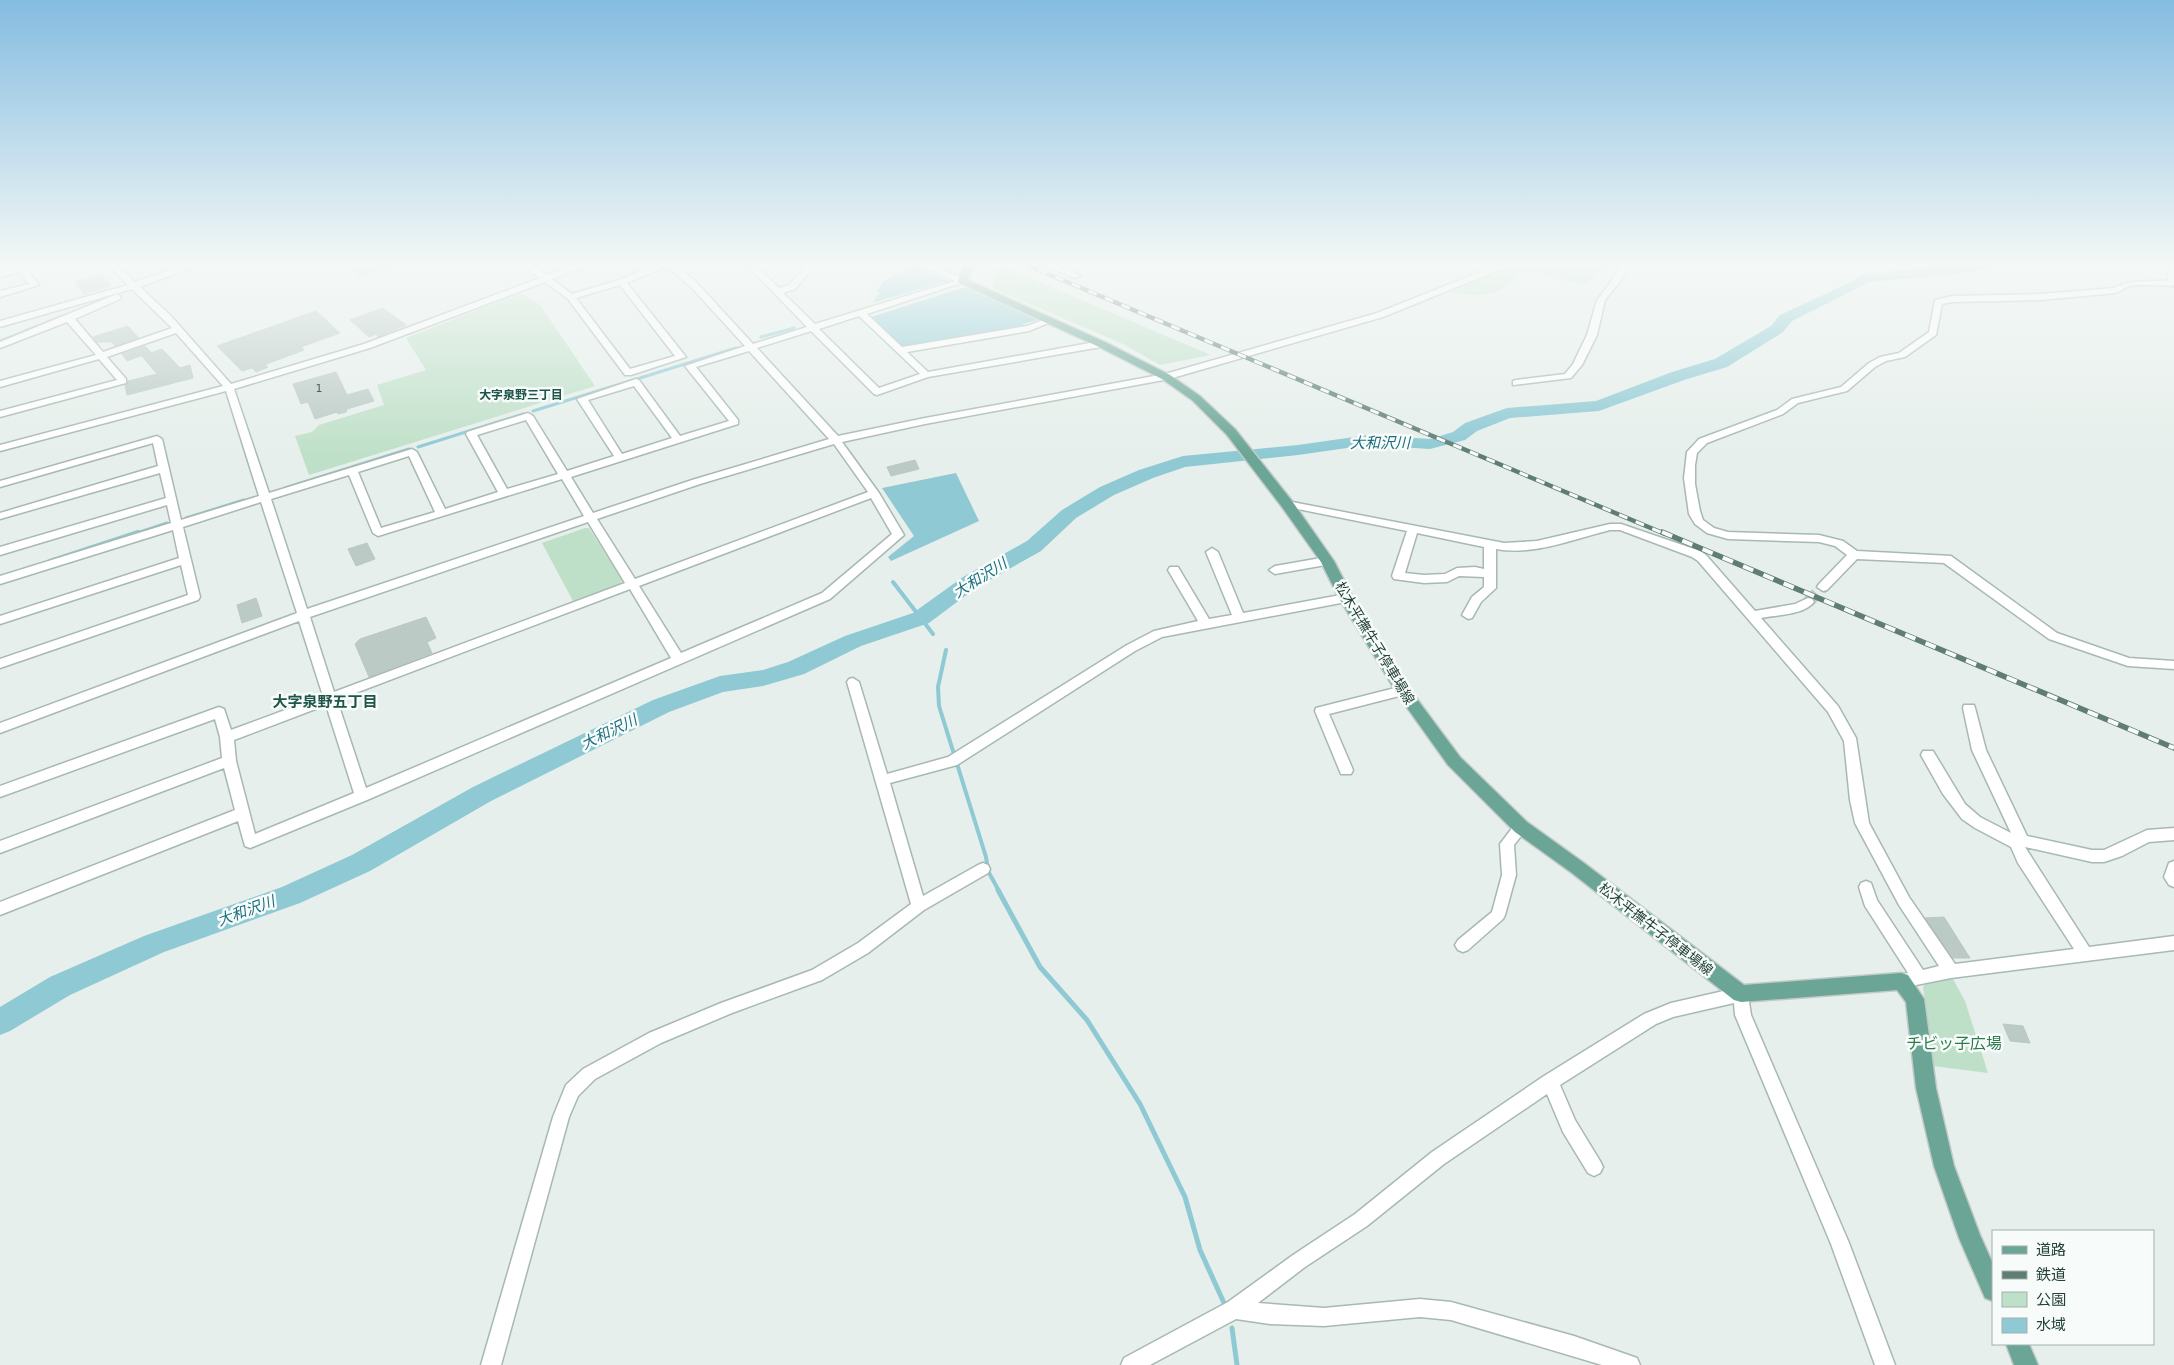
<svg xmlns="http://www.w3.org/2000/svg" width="2174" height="1365" font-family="'DejaVu Sans','Noto Sans JP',sans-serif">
<rect width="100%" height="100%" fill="#e6efeb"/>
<path fill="#bfe0c8" d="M1518 263H1609L1585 285 1535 273 1532 271C1518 274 1511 285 1498 291 1483 298 1466 295 1451 292Z
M999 265 1211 355 1160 365 1123 344 992 288Z
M518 294 526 295 540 305 595 386 309 475 295 436 312 432 319 425 384 405 377 385 426 370 406 338Z
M585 528H589L622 580 620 584 573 601 542 543Z
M1953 979 1965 1001 1988 1073 1933 1066 1923 986 1929 983Z"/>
<path fill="#8ec9d4" d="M916 265 948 281 872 303 880 293 876 291 884 281Z
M962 288H968L1037 320 1023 324 1024 327 906 347 902 346 871 317Z
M956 473 979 521 891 561 888 557 914 536 882 488Z"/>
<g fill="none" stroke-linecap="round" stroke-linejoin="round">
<path stroke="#8ec9d4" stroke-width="3" d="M2169 286 2174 287
M47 322 66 315
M25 331 49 322
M761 337 794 328
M0 341 26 331
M637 379 736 348
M533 411 630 381
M418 447 523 414
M285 488 409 449
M186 518 244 500
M134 534 167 523"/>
<path stroke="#8ec9d4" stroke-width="4" d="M50 561 138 532
M893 582 933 634
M946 650 938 687 939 706 986 857 988 871 999 891"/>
<path stroke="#8ec9d4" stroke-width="5" d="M998 890 1040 967 1087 1020 1140 1104 1185 1197 1200 1250 1224 1303
M1232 1328 1237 1365"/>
<path fill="#8ec9d4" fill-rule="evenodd" d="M1965 263H1994L1992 266 1965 273 1870 282 1792 321 1783 332 1727 367 1684 380 1599 411 1510 418 1477 431 1465 440 1430 449 1368 445 1298 455 1185 467 1153 478 1114 495 1076 518 1041 551 977 587 929 623 861 646 804 674 763 686 723 692 669 712 491 801 370 871 300 903 164 952 70 995 10 1031 0 1035V1007L50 977 144 936 282 887 352 855 473 787 653 700 720 676 763 670 788 662 845 636 913 613 963 577 1027 541 1062 510 1100 487 1139 470 1183 456 1298 445 1368 435 1430 439 1453 432 1465 423 1507 408 1596 401 1672 372 1715 359 1771 326 1780 315 1855 280 1861 275Z"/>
</g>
<path fill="#bbcac4" stroke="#b8c9c2" d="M345 263H395V264L362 277Z
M101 274 111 286 84 294 75 282Z
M383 308 406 325 378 337 376 334 369 337 350 320Z
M316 311 340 333 301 347 304 350 264 365 268 367 256 372 252 368 242 371 217 346Z
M128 326 139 338 115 346 112 342H97L93 337Z
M145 346 151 352 127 361 122 354Z
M162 349 180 368 190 365 193 378 127 395 125 385 128 381 157 374 142 356Z
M336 372 347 395 368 389 374 401 347 409 346 412 338 414 337 412 315 419 308 402 301 404 293 384Z
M915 460 919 469 891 476 887 467Z
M367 543 375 559 356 566 348 549Z
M256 598 262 616 242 623 237 605Z
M426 617 436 638 427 642 432 653 369 677 355 644 360 639Z
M1944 917 1970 958H1953L1925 918Z
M2003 1024 2023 1026 2030 1043 2010 1041Z"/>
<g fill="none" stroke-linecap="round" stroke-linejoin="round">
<path stroke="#bfccc8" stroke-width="12" stroke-dasharray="12 6" stroke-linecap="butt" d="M1808 602 1823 587"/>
<g stroke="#a8b8b2" stroke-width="3">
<path id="minor" d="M12 263H21L39 285 0 297V291L29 284 19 272 0 277V271L16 268Z
M106 263H115L135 282 190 263H203L140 287 171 316 231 384 364 344 540 278 521 263H531L547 275 579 263H592L552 279 572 294 619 280 660 263H674L697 283 753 344 807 327 745 263H754L779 288 789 285 808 263H817L795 289 783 293 815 324 955 281 917 263H929L967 281 867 314 902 347 1027 326 1049 318 1053 321 1029 331 907 352 928 372 1101 341 1106 344 1101 347 928 377 877 395 874 394 811 331 757 348 838 436 925 418 1165 374 1377 313 1503 263H1516L1383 317 1169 379 925 424 842 442 879 493 904 535 830 599 367 800 255 846 250 848 245 846 238 821 0 915V902L235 810 224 768 0 853V841L222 758 220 737 215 719 0 797V786L219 707 224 709 231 730 323 696 299 621 0 733V723L297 613 261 502 183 527 200 597 198 600 0 668V659L188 595 181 565 0 624V616L179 558 173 530 0 584V576L171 523 167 505 0 555V547L166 498 160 473 0 519V513L158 466 153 443 0 487V481L157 436 162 439 181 520 259 496 226 391 0 451V445L223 386 176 333 107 357 126 379V383L0 417V411L117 380 99 359 0 387V381L96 355 67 322 0 348V342L117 294 121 297 120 299 75 319 103 352 172 328 132 289 0 327V321L128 285ZM667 266 691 287 745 346 685 366 729 421 680 436 639 380 636 379 577 399 614 456 567 471 533 416 528 413 467 432 466 434 498 492 445 509 417 452 412 449 269 493 234 389 370 348 545 282 568 299 625 375H631L686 357 627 283ZM620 285 675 356 630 369 576 298ZM859 316 920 374 879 388 819 329ZM749 351 829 439 692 480 593 513 571 477 738 424V420L696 367ZM634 386 672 438 622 454 588 400ZM526 420 558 474 507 489 477 435ZM834 444 868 492 635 579 597 519 700 484ZM409 456 435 512 381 528 358 472ZM349 475 373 533 378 536 562 479 584 516 307 609 271 499ZM871 498 892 534 822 593 681 653 639 586ZM588 522 625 583 334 692 310 617ZM630 589 671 658 366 788 337 700ZM326 705 354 793 255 834 236 761 234 740Z
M1041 263H1053L1081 276 1074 278Z
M1621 263H1629L1621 280 1605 300 1597 335 1582 365 1571 378 1513 385V381L1516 380 1565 374 1573 364 1587 335 1597 300 1613 279Z
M2174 265V285C2159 287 2142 282 2127 287 2123 289 2120 291 2116 293L2040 300 1952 302 1942 304 1936 335 1905 357 1886 361 1875 367 1847 391 1798 403 1783 414 1707 443 1697 453 1695 465V484L1700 511 1703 520 1714 528 1728 532 1819 535 1843 541 1857 551 1951 556 2057 633 2129 658 2174 661V669L2128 666 2049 639 1944 563 1857 559 1827 590 1823 591 1817 587 1819 584 1847 555 1835 546 1819 542 1728 539 1707 533 1695 524 1689 514 1684 478 1687 452 1699 439 1777 410 1792 399 1841 387 1869 363 1880 357 1899 353 1929 332 1935 300 1952 296 2040 294 2114 288C2132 278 2150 283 2169 280L2167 274 2171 266Z
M1287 501 1504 543 1537 541 1610 524H1621L1700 551 1706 555 1755 611 1795 604 1808 598 1812 599 1814 602C1804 615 1776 615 1761 618L1838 706 1856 738 1869 823 1909 897 1955 964 2074 949 2018 863 2011 847 1975 828 1962 819 1943 794 1921 755 1923 751H1933L1965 804 1980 817 2011 833 1972 750 1963 708 1964 705H1974L1975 708 1986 750 2027 836 2092 850H2104L2147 830 2174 828V840L2149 842 2122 856 2104 862H2092L2025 847 2089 947 2174 936V950L1951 978 1901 988 1896 986 1893 981 1896 976 1908 973 1865 906 1859 887 1861 883 1866 881 1871 883 1877 900 1923 970 1939 966 1899 905 1855 823 1850 800 1844 741 1828 712 1698 561 1692 557 1620 530H1610C1574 539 1533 556 1496 549V588L1481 602 1472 618 1468 619 1462 615 1472 597 1484 587V577L1459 576 1447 582 1424 583 1394 579 1392 576 1407 531 1283 506 1282 504 1283 502ZM1417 533 1484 547V569L1475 567 1457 568 1445 574 1424 575 1405 573Z
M1212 548 1218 552 1243 613 1346 594 1352 598 1346 602 1162 637 1135 651 957 765 890 783 923 896 978 865 983 863 988 865 990 869 988 873 924 910 868 953 822 980 732 1013 661 1043 595 1079 578 1096 569 1117 501 1365H481L553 1117 566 1085 583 1069 649 1033 721 1003 812 970 858 943 911 904 847 682 849 679 853 678 859 682 887 774 948 757 1127 645 1154 631 1198 621 1168 570 1170 567H1178L1209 619 1232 615 1206 552Z
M1327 557 1331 558 1333 561 1331 564 1275 574 1269 570 1275 566Z
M1403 686 1407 688 1409 691 1407 694 1329 714 1353 770 1351 774H1341L1315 711 1316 708Z
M1521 821 1526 823 1528 827 1514 845 1516 875 1505 915 1503 919 1468 950 1463 952 1458 950 1455 945 1458 940 1492 912 1502 875 1500 844 1516 823Z
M2174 861V887L2169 885 2164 877 2169 863Z
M1741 987 1747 989 1751 1015 1849 1243 1895 1365H1875L1831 1244 1735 1015 1734 1003 1673 1017 1656 1024 1560 1085 1575 1120 1600 1161 1603 1167 1600 1173 1594 1176 1588 1173 1563 1132 1547 1094 1444 1164 1367 1226 1305 1267 1258 1303 1324 1308 1420 1299 1451 1302 1574 1336 1637 1358 1640 1365H1602L1451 1320 1420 1317 1324 1326 1270 1324 1236 1319 1150 1365H1121L1124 1358 1228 1302 1293 1255 1355 1214 1432 1152 1544 1076 1644 1014 1671 1003Z"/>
</g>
<g stroke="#c2cac8" stroke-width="3">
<path id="major" d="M964 263H974L968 280 1105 342 1170 375 1200 396 1235 429 1292 501 1334 561 1353 598 1408 687 1460 757 1527 822 1584 863 1744 985 1901 973 1908 975 1924 999 1936 1088 1954 1166 1980 1235 1993 1264V1301L1985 1298 1959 1238 1934 1166 1916 1088 1906 1002 1897 990 1741 1002 1734 1000 1572 873 1515 832 1448 765 1398 695 1339 598 1321 562 1282 507 1227 435 1192 400 1162 379 1097 346 959 283 958 281Z
M2006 1344H2029L2038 1365H2014Z"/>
</g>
<use href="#minor" fill="#fff" fill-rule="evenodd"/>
<use href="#major" fill="#6aa596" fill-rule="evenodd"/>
<g stroke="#5f7d75" stroke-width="4.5">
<path id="rail-far1" d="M1022 263 1665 534"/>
</g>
<g stroke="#5f7d75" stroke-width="5.5">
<path id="rail" d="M1662 532 2174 748"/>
</g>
<use href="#rail-far1" stroke="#f7fbf9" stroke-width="3" stroke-dasharray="9" stroke-linecap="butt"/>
<use href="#rail" stroke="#f7fbf9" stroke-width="4" stroke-dasharray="11" stroke-linecap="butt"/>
</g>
<linearGradient id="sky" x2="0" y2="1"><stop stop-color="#84bce0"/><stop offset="0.58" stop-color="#f4f8f6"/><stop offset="1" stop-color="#f4f8f6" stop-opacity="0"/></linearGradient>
<rect width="2174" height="455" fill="url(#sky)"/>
<g text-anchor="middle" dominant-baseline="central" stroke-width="5" stroke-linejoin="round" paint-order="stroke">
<g font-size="11" fill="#4a645c">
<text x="319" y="388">1</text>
</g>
<g font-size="12" font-weight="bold" fill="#1f5548" stroke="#f7fbf9">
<text x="521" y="395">大字泉野三丁目</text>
</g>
<g font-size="14" fill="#24423a" stroke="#f7fbf9">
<text transform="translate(1375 643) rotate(59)">松木平撫牛子停車場線</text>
<text transform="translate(1656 929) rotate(38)">松木平撫牛子停車場線</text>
</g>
<g font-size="15" font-style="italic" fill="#1c6f80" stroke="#f7fbf9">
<text x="1380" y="443">大和沢川</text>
<text transform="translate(980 578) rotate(-32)">大和沢川</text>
<text transform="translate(609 732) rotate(-26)">大和沢川</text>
<text transform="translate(246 911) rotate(-20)">大和沢川</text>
</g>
<g font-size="15" font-weight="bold" fill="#1f5548" stroke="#f7fbf9">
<text x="325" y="702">大字泉野五丁目</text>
</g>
<g font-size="16" fill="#2d7a4b" stroke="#f7fbf9">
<text x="1954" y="1043">チビッ子広場</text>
</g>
</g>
<rect x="1992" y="1230" width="162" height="115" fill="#f7fbf9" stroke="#a3b1ad"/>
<rect x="2002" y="1246" width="25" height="8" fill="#6aa596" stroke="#a3b1ad"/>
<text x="2036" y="1255" font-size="15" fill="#24423a">道路</text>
<rect x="2002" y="1271" width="25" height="8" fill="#5f7d75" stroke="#a3b1ad"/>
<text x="2036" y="1280" font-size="15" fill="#24423a">鉄道</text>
<rect x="2002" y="1292" width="25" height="15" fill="#bfe0c8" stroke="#a3b1ad"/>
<text x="2036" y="1305" font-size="15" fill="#24423a">公園</text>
<rect x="2002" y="1318" width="25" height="15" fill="#8ec9d4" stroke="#a3b1ad"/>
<text x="2036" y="1330" font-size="15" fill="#24423a">水域</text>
</svg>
